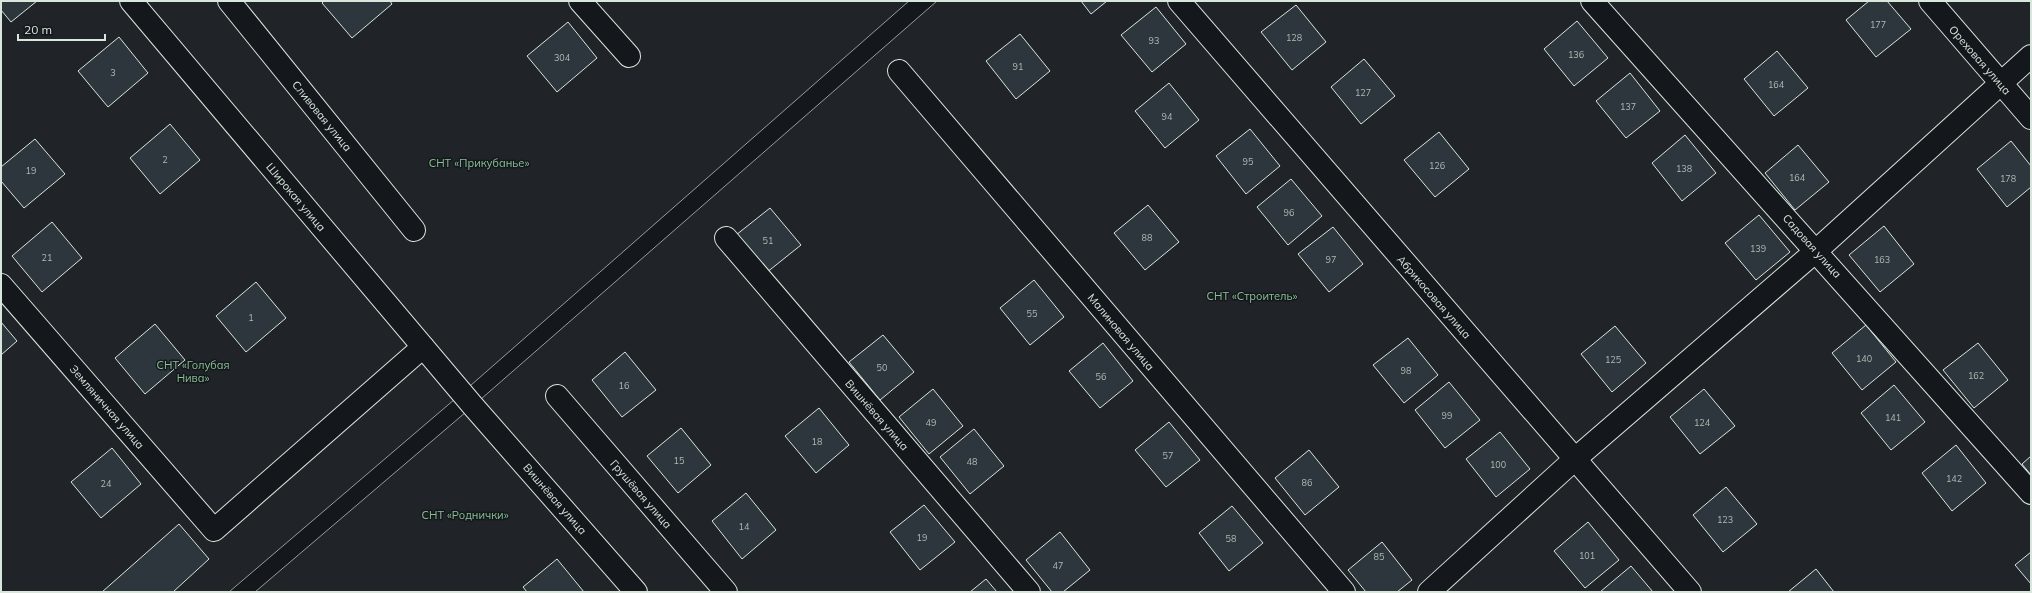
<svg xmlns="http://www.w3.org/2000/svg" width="2032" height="593" font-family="Mulish,sans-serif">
<rect width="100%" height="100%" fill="#14181c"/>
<path fill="#202428" stroke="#939e99" d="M1 1H909L462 393 229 592H1Z
M937 1H2031V592H255L473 406Z"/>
<path fill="#2c363c" stroke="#d8e6dc" d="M1 1H37L11 22 1 10Z
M324 1H390L392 4 352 38 322 3Z
M1081 1H1107L1091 14Z
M1869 1H1887L1911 29 1876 57 1846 20Z
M1296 5 1326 42 1292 70 1261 32Z
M1156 7 1186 44 1152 72 1121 35Z
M1577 21 1608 58 1574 86 1544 49Z
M568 22 597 58 557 92 527 56Z
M1020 34 1050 71 1016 99 986 61Z
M119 37 148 73 108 107 78 71Z
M1777 51 1808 88 1774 116 1744 79Z
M1364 59 1395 96 1361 124 1331 87Z
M1630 73 1660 111 1626 138 1596 101Z
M1169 83 1199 120 1165 148 1135 111Z
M170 124 200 160 160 194 130 158Z
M1250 129 1280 166 1246 194 1216 156Z
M1439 132 1469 169 1435 197 1404 160Z
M1685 135 1716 173 1682 201 1652 163Z
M35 139 65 174 24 208 1 181V167Z
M2011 141 2031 166V187L2007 207 1977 169Z
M1798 145 1829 182 1795 210 1765 173Z
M1291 179 1322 216 1288 245 1257 207Z
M1148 205 1179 242 1145 270 1114 233Z
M770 208 801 245 766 273 736 235Z
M1759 215 1790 252 1756 280 1725 243Z
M52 222 82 258 42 292 12 256Z
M1884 226 1914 264 1880 292 1849 255Z
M1333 227 1363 264 1329 292 1298 254Z
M1034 280 1064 317 1030 345 1000 308Z
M256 282 286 318 246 352 216 316Z
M1 322 17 341 1 355Z
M155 324 185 360 145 394 115 358Z
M1866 325 1896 362 1862 390 1832 353Z
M1615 326 1646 363 1612 392 1581 354Z
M883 335 914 372 880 400 849 362Z
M1408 338 1438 375 1404 403 1373 365Z
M1103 343 1133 381 1100 408 1069 371Z
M1978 343 2008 380 1974 408 1943 370Z
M625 352 656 390 622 417 592 380Z
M1449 382 1480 420 1445 448 1415 410Z
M1894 385 1925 422 1891 450 1861 413Z
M933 389 963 426 929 454 899 417Z
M1704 389 1735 426 1700 454 1670 417Z
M819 408 849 445 816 473 785 436Z
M1169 422 1200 460 1166 487 1135 450Z
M681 428 711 465 678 493 647 456Z
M974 429 1004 466 970 494 940 457Z
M1500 432 1530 469 1496 497 1466 459Z
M1956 445 1986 483 1952 511 1922 473Z
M112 448 141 484 101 518 71 482Z
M1309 450 1339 487 1305 515 1275 478Z
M2031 456V475L2022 464Z
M1726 487 1757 524 1723 552 1693 515Z
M746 493 776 530 742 559 712 521Z
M924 505 955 542 920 570 890 532Z
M1232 506 1263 543 1229 571 1199 533Z
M1588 522 1619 560 1585 588 1554 551Z
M179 524 209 559 173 592H102Z
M1060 532 1090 570 1063 592H1052L1026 560Z
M1382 542 1412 580 1397 592H1366L1348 570Z
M2031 552V584L2015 565Z
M557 559 584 592H527L523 587Z
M1631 566 1653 592H1600Z
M1816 569 1834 592H1788Z
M986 579 997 592H970Z"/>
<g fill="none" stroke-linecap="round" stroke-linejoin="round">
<g stroke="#d8e6dc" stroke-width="24">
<path id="street" d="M229 1 414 230
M580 1 629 56
M1179 1 1690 592
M1592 1 2031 493
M1930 1 2031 118
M899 71 1344 592
M726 238 1029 592
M1 285 214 530 423 347
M557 396 726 592"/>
</g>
<g stroke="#d8e6dc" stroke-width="24">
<path id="secondary" d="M131 1 473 406 636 592
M1429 592 1575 459 1816 251 2031 56"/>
</g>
<use href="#street" stroke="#14181c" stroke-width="22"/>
<use href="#secondary" stroke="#14181c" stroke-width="22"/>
</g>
<g text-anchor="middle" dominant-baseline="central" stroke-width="3" stroke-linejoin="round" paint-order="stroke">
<g font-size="9" fill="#adbab4">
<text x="1878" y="24">177</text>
<text x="1294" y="37">128</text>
<text x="1154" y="40">93</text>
<text x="1576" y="54">136</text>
<text x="562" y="57">304</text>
<text x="1018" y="66">91</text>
<text x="113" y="72">3</text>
<text x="1776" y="84">164</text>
<text x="1363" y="92">127</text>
<text x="1628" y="106">137</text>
<text x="1167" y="116">94</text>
<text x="165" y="159">2</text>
<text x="1248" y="161">95</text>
<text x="1437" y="165">126</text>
<text x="1684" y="168">138</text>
<text x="31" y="170">19</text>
<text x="1797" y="177">164</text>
<text x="2008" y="178">178</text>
<text x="1289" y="212">96</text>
<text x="1147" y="237">88</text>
<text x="768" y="240">51</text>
<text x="1758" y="248">139</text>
<text x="47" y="257">21</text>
<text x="1331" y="259">97</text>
<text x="1882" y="259">163</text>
<text x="1032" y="313">55</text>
<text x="251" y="317">1</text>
<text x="1864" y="358">140</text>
<text x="1613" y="359">125</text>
<text x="882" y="367">50</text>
<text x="1406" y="370">98</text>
<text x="1976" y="375">162</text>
<text x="1101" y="376">56</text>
<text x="624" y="385">16</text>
<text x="1447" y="415">99</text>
<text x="1893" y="417">141</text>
<text x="931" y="422">49</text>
<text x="1702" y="422">124</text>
<text x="817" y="441">18</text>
<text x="1168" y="455">57</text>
<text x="679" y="460">15</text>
<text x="972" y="461">48</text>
<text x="1498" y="464">100</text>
<text x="1954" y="478">142</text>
<text x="1307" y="482">86</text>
<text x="106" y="483">24</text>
<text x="1725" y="519">123</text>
<text x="744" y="526">14</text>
<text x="922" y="537">19</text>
<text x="1231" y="538">58</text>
<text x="1587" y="555">101</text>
<text x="1379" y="556">85</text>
<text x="1058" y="565">47</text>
</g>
<g font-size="11" fill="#d8e6dc" stroke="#14181c">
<text transform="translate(1980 60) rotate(49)">Ореховая улица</text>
<text transform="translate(322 116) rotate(51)">Сливовая улица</text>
<text transform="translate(296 197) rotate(50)">Широкая улица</text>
<text transform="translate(1812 246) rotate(48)">Садовая улица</text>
<text transform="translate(1434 297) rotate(49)">Абрикосовая улица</text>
<text transform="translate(1121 332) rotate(50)">Малиновая улица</text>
<text transform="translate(107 407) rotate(49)">Земляничная улица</text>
<text transform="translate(877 415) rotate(49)">Вишнёвая улица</text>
<text transform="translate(641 494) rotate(49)">Грушёвая улица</text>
<text transform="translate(555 499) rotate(49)">Вишнёвая улица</text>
</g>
<g font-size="11" fill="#8ac095" stroke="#14181c">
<text x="479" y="163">СНТ «Прикубанье»</text>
<text x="1252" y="296">СНТ «Строитель»</text>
<text x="193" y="365">СНТ «Голубая<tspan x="193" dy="13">Нива»</tspan></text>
<text x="465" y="515">СНТ «Роднички»</text>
</g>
</g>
<rect width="2032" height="593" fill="none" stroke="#d8e6dc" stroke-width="4"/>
<path d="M18 34v6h87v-6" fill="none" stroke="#d8e6dc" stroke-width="2"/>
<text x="24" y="34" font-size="12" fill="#d8e6dc" stroke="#14181c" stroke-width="3" paint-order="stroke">20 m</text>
</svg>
